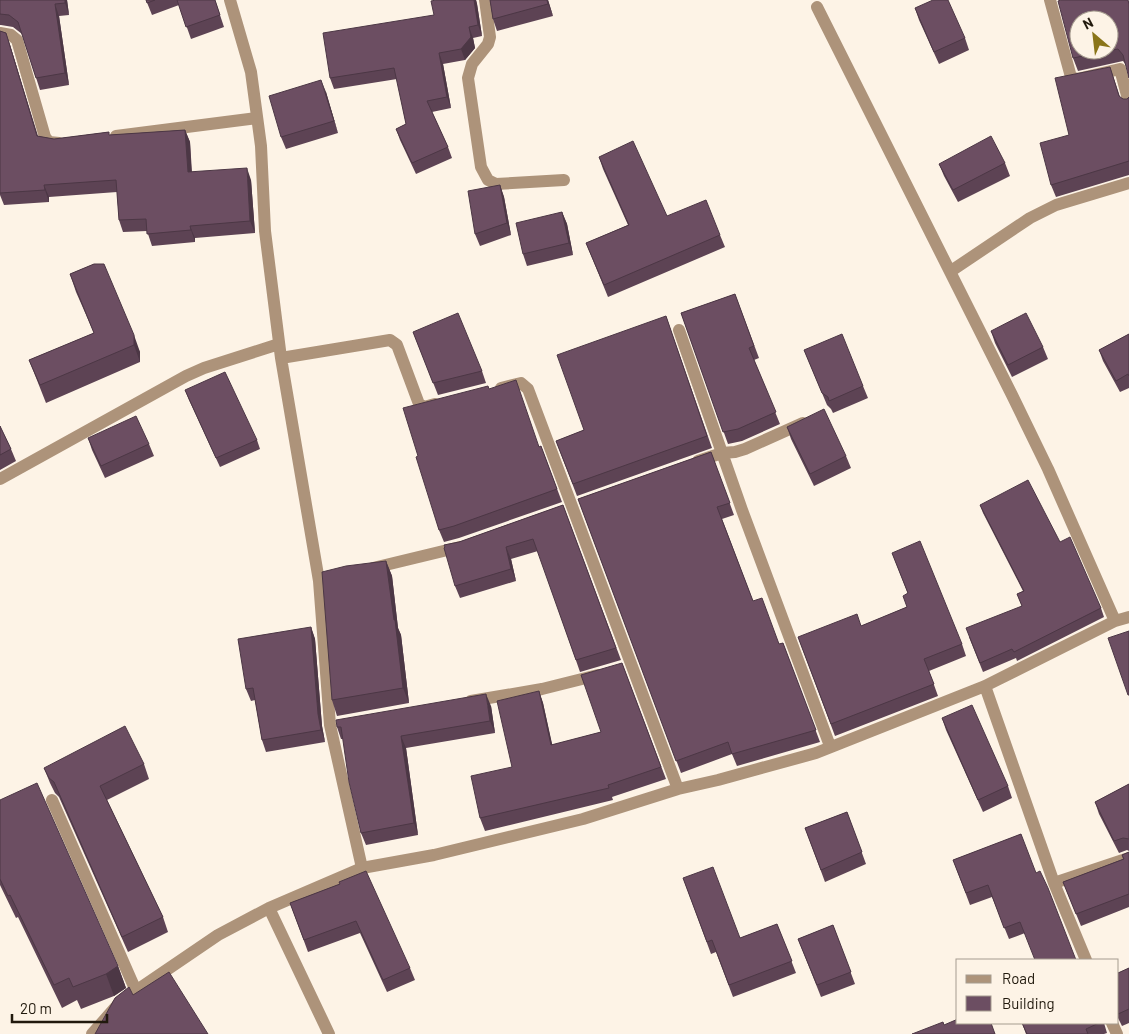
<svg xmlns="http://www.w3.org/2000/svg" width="1129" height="1034" font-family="Barlow,sans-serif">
<rect width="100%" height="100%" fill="#fdf3e6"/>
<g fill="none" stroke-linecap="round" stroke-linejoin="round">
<path stroke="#ad937a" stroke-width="12" d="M230 0 251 72 261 146 265 231 281 358 319 581 330 725 362 868
M485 0 490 37 488 44 472 64 468 78 481 167 488 180 496 184 564 180
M1050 0 1071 77 1077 79 1120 69 1129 103
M817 7 1012 395 1048 469 1115 621
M0 33 11 35 17 40 45 137 49 142 59 143
M116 136 257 118
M951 271 1030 218 1056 205 1129 183
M679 330 742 510 830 746
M281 358 390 340 397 345 419 404 424 407 435 404
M501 388 521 383 528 389 678 789
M698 461 722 453 735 452 745 449 803 423
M0 479 186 376 204 368 279 344
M373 568 460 547
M985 686 1054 883 1086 960
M471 701 542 689 598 675
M52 800 136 991
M1054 883 1129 858
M269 908 329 1034
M1112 1023 1117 1034
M92 1034 121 1001 218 935 269 908 362 868 434 855 583 819 678 789 718 780 816 753 985 686 1115 621 1129 617"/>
</g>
<path fill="#5d4354" d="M0 0H67L69 15 59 16 69 85 40 90 22 34 13 27 1 25H0Z
M146 0H215L224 27 191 39 179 5 152 15Z
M436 0H476L477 4 482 36 473 38 475 48 465 60 443 64 451 108 432 112 448 147 452 158 416 174 400 140 396 129 406 124 397 79 334 89 330 78 434 15Z
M490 0H548L553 16 497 31 493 19Z
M1061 0H1128L1129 3 1126 65 1123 61 1078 71 1073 58Z
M915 8 965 38 969 50 939 64 919 20Z
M0 31 6 33 10 45 38 136 54 139 109 132V135L185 130 190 142 192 172 251 180 255 233 195 238V242L152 246 147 231 123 232 119 220 117 192 49 197V202L4 205 0 195Z
M1110 67 1120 97 1123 99H1127L1129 97V175L1056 197 1051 185 1069 135Z
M326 92 338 133 286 149 281 137Z
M599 157 667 216 720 235 725 247 608 297 586 243 628 225 603 169Z
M1005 163 1010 176 958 202 944 176 939 164Z
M500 185 504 197 511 235 480 246 475 234Z
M562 212 567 224 573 255 527 266 523 254Z
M94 264 140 352V362L46 403 29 360 94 333 76 292 70 274Z
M735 294 759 358 754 360 780 424 742 441 728 444 681 313Z
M666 316 712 448 577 496 556 441 584 430Z
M991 331 1043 347 1048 359 1012 377 995 343Z
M413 332 482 371 486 383 438 395Z
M1129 334V388L1120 392 1103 361 1099 350Z
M804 350 863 386 868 398 833 413 831 409 827 405Z
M489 389 539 447 541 446 562 502 459 538 444 542 439 530 418 456Z
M185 390 257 440 260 449 220 467 189 400Z
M0 426 11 449 16 461 0 470Z
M787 427 846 456 851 468 814 486 791 439Z
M88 438 149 444 154 456 105 478 92 450Z
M711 452 734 515 722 519 753 601 779 644 783 643 820 742 737 766 732 754 681 773 578 499Z
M563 505 621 660 580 672 538 551 511 559 516 581 460 598 455 586 459 542Z
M980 505 1060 542 1101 608 1104 617 1017 661 1016 658 983 672 969 637 1022 606 1017 594 1023 591 983 513Z
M892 553 962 644 966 656 929 671 938 696 835 736 798 637 861 626 907 607 908 594Z
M386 561 392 576 398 628 401 635 409 703 337 716 332 700Z
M311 627 315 639 322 726 325 742 266 752 262 740 255 700 251 701 246 689Z
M622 663 666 779 612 797 613 800 485 831 480 818 512 767 539 691 543 703 552 745 601 732Z
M491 706 495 733 406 748 418 835 366 845 361 833 343 739H341L337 727Z
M942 718 1008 786 1012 798 983 812 946 730Z
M144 764 149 779 107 800 163 917 168 932 128 952 59 797 55 793 50 783 44 768Z
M1129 784V851L1127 850 1119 853 1099 814 1095 802Z
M0 800 118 966 126 988 114 996 81 1009 77 1000 62 1008 18 917 16 918 0 885Z
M847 812 866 864 825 882 805 828Z
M1021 834 1025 933 1009 939 992 897 970 905 953 860Z
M1129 852V907L1081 926 1063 882 1123 859 1122 855Z
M683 878 740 938 777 924 796 973 733 997 716 952 711 954Z
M340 884 410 968 415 980 387 992 360 933 308 952 290 903Z
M833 925 855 984 821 997 798 939Z
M1129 968V1023L1122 1026 1118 1018V973Z
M1022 1023H1104L1107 1033 1104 1034H1026Z"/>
<path fill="#4c3745" d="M65 0H67L69 15 65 3Z
M474 0H476L477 4 482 36 478 25Z
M547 0H548L553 16 548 4Z
M55 4 59 16 69 85 65 73Z
M469 27 473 38 475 48 465 60 461 49Z
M6 33 10 45 41 148 37 136Z
M439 53 443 64 451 108 447 97Z
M321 80 326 92 338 133 334 121Z
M185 130 190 142 192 184 188 172Z
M247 168 251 180 255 233 250 221Z
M44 185 49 197V202L45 190Z
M500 185 504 197 511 235 507 223Z
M562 212 567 224 573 255 569 243Z
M190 226 195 238V242L191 230Z
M134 335 140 352V362L134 345Z
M506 547 511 559 516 581 511 569Z
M386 561 392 576 398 628 401 635 409 703 403 688Z
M311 627 315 639 322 726 325 742 321 730 318 714Z
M539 691 543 703 555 757 551 745Z
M486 694 491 706 495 733 490 721Z
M401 736 406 748 418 835 414 823Z
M118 966 126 988 114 996 106 974Z"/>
<path fill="#6c4e62" stroke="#4c3745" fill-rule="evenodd" d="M0 0H65V3L55 4 65 73 36 78 18 22 9 15 0 14Z
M146 0H155L147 3Z
M177 0H215L220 15 186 27Z
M436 0H474L478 25 469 27 471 37 461 49 439 53 447 97 427 101 448 147 412 163 396 129 406 124 394 68 330 78 323 33 434 15 431 1Z
M490 0H547L548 4 493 19Z
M933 0H948L965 38 934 52 915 8Z
M1061 0H1128L1129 4V78L1123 55 1118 49 1073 58 1058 1ZM1079 20H1109V50H1079Z
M0 31 6 33 37 136 54 139 109 132V135L185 130 188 172 247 168 250 221 190 226 191 230 147 234 146 219 119 220 116 180 44 185 45 190 0 193Z
M1110 67 1119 96 1123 99H1127L1129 97V161L1051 185 1040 143 1069 135 1055 78Z
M321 80 334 121 281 137 269 96Z
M991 136 1005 163 953 190 939 164Z
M633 141 667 216 706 200 720 235 604 285 586 243 629 225 599 157Z
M500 185 507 223 475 234 468 191Z
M562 212 569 243 523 254 516 223Z
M94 264H104L134 335V345L40 385 29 360 94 333 70 274Z
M735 294 754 346 749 348 776 412 738 429 723 432 681 313Z
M458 313 482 371 433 383 413 332Z
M1026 313 1043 347 1008 365 991 331Z
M666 316 707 436 573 484 556 441 584 430 557 355Z
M842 334 863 386 829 401 828 397 822 393 804 350Z
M1129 334V376L1128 374 1116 381 1099 350Z
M225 372 257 440 216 458 185 390Z
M516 380 539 447 541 446 557 489 454 526 439 530 416 457 418 456 403 408 488 386 489 389Z
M824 409 846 456 810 474 787 427Z
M136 416 149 444 101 466 88 438Z
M0 426 11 449 0 455Z
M711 452 730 503 717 507 753 601 762 598 779 644 783 643 816 730 732 754 728 742 676 761 578 499Z
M1028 480 1060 542 1070 537 1101 608 1014 652 1012 649 980 663 966 628 1022 606 1017 594 1024 591 980 505Z
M563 505 616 648 576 660 533 539 506 547 511 569 455 586 444 548 445 547 444 545 459 542Z
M920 541 962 644 924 659 934 684 831 724 798 637 857 614 861 626 907 607 903 596 908 593 892 553Z
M386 561 394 620H395L403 688 332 700 322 572 346 566Z
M311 627 318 714 321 730 262 740 253 688 246 689 238 639Z
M1129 631V695H1128L1108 638Z
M622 663 661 767 608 785 609 788 480 818 471 776 512 767 497 701 539 691 551 745 601 732 581 675Z
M486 694 490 721 401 736 414 823 361 833 349 782 341 727H337L336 720Z
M972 705 1008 786 978 800 942 718Z
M125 726 144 764 100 786 163 917 122 937 54 782 49 778 44 768Z
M37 783 118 966 106 974 73 987 69 978 54 985 10 895 8 896 0 879V800Z
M1129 784V839L1123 838 1114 841 1095 802Z
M847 812 862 852 821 870 805 828Z
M1021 834 1036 873 1040 871 1048 888 1076 960H1035L1020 922 1004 928 988 885 966 893 953 860Z
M1129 852V894L1076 914 1063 882 1124 859 1122 855Z
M713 867 740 938 777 924 792 961 729 985 712 940 707 942 683 878Z
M366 871 410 968 383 980 356 921 304 940 290 903 340 884 339 882Z
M833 925 851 972 817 985 798 939Z
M1129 968V1009L1118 1014V973Z
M169 972 208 1034H95L115 998 129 987 133 995Z
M958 1019V1023H991L995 1034H912L943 1022 944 1025Z
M1022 1023H1099L1086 1029 1088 1034H1027Z"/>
<rect x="956" y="959" width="162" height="65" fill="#fdf3e6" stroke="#a59c8f"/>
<rect x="966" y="975" width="25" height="8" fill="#ad937a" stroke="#a59c8f"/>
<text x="1002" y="984" font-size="15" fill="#21190d">Road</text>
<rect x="966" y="996" width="25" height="15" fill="#6c4e62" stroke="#a59c8f"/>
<text x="1002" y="1009" font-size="15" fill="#21190d">Building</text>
<g transform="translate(1094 35) rotate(332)"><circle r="24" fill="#fdf3e6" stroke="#a59c8f"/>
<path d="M0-4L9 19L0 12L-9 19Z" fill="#8a7519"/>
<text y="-8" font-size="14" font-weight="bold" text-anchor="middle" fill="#21190d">N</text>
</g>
<path d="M12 1014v8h95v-8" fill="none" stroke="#21190d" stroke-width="2.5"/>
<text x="20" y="1014" font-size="15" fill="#21190d" stroke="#fdf3e6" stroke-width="4" paint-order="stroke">20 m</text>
</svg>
